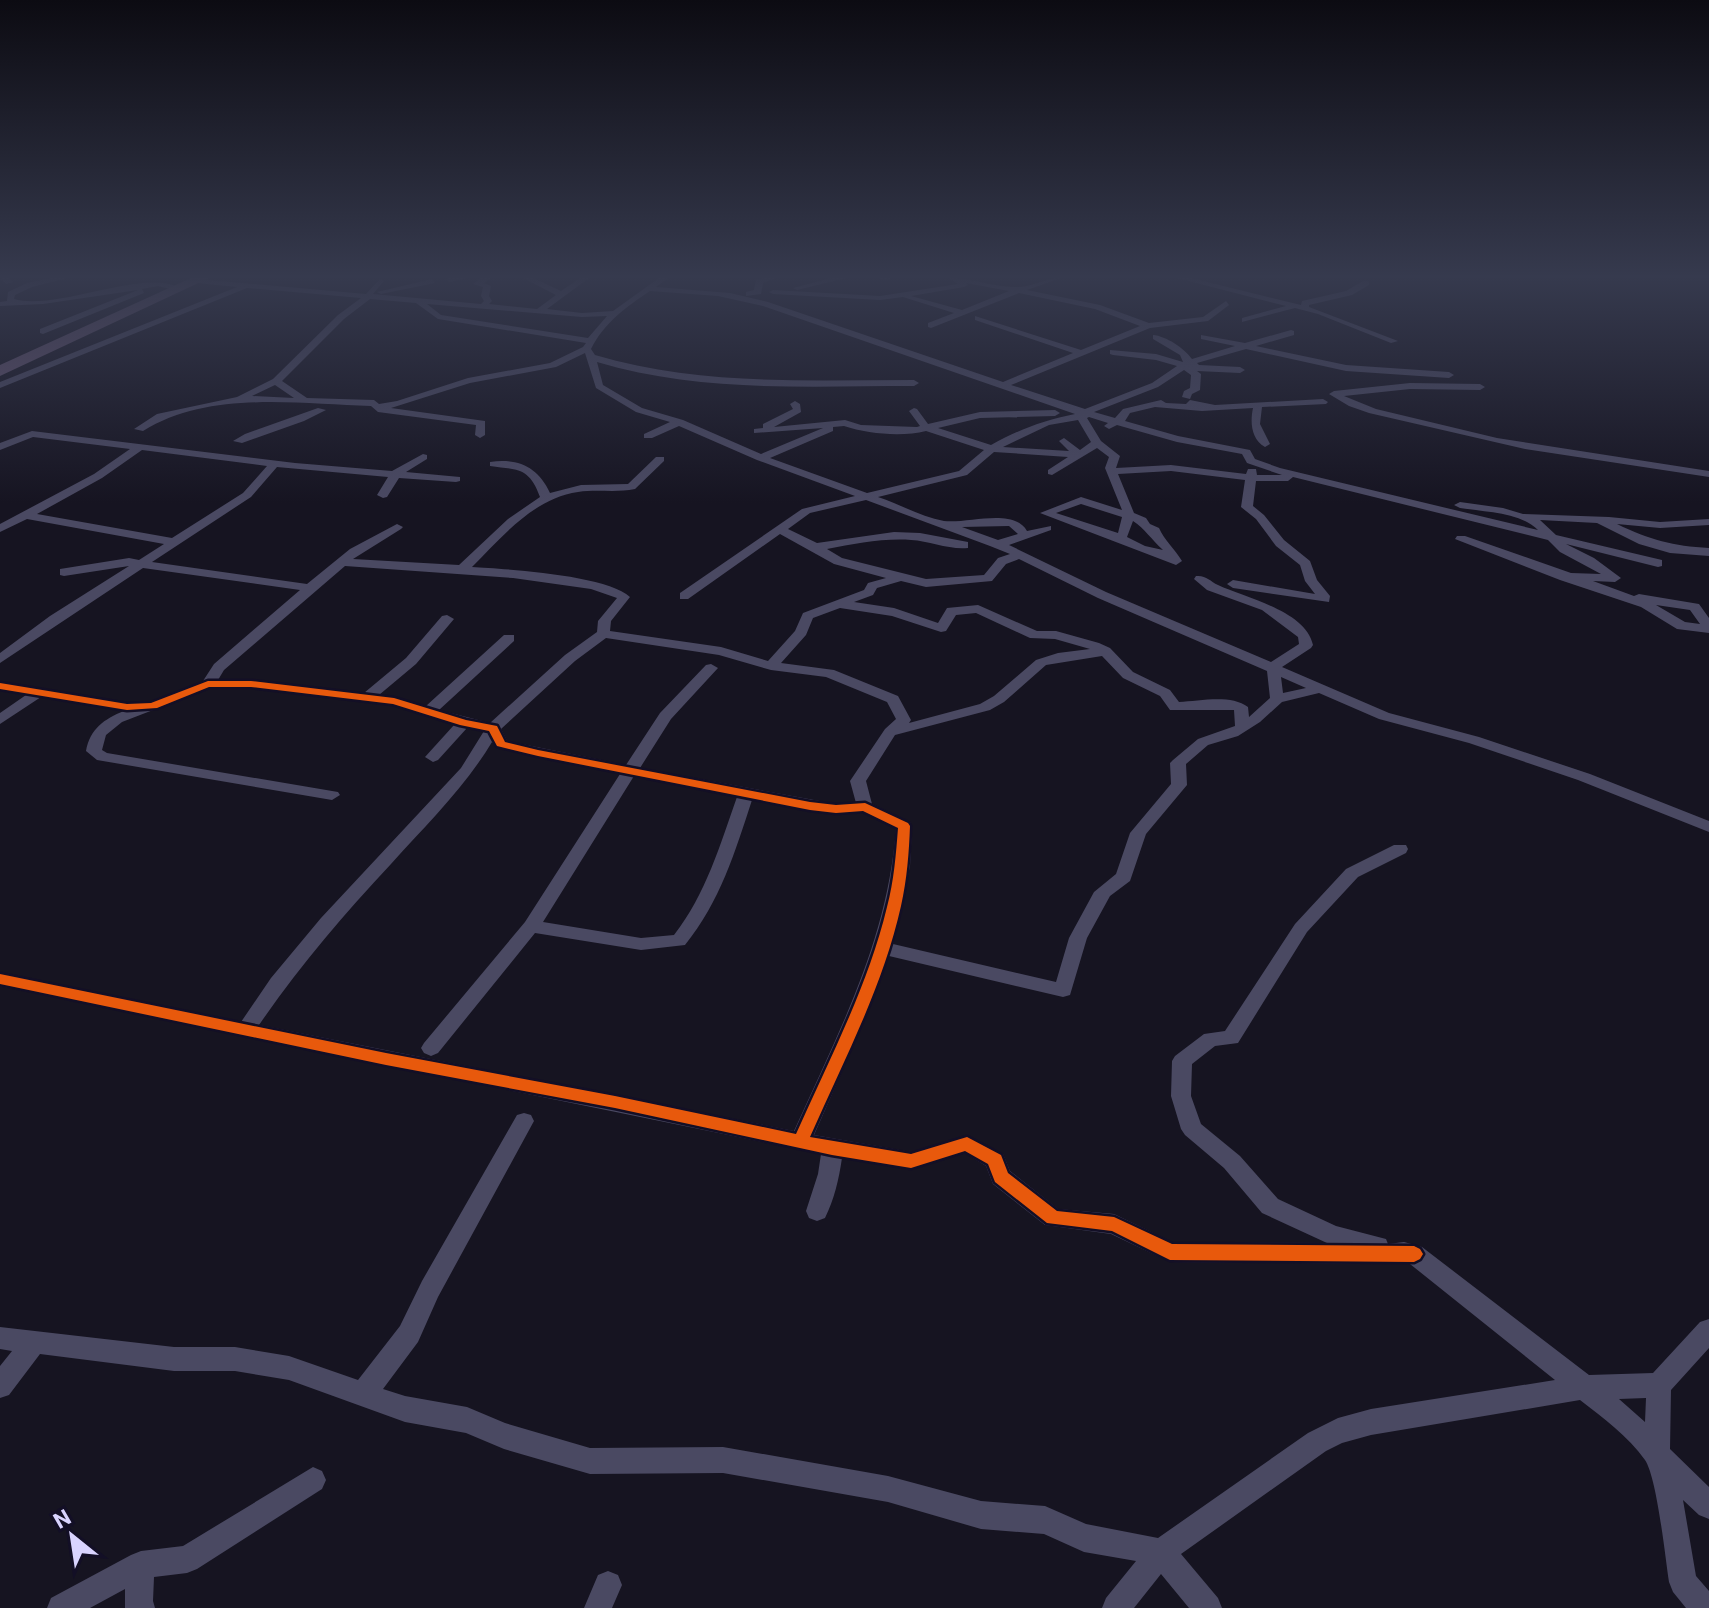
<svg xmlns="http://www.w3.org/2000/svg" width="1709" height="1608" font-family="Roboto,sans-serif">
<rect width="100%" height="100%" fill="#161421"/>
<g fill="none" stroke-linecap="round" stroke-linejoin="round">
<path fill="#4a4962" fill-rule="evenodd" d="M0 278H9L13 282 6 284Z
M51 278H67L32 287 15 295 14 299C57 311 141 269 178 287L172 295 168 293 170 289 158 286 142 289 144 293 43 334 40 333V329L138 290 43 304 0 306V302L7 301 8 292 27 283Z
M448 278H468L450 282 446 280Z
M481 278H491L484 283 491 286 489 296 492 301 489 304 537 309 556 295 523 278H533L561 291 580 278H589L547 309 582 313 613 311 659 278H668L656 287 730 293 768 302 1003 382 1073 353 975 320V316L1081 350 1140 326 1095 309 1019 293 931 328 928 327V323L954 313 903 297 880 300 773 294 769 292 773 290 880 296 958 284 949 278C972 278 993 287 1015 287 1030 288 1045 278 1061 278L1027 290 1100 305 1149 323 1203 317 1226 301 1229 305 1208 321 1150 328 1011 385 1085 409 1152 383 1177 366 1156 360 1113 355 1110 354V350L1156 354 1183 362 1180 355 1153 339V335C1166 336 1184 348 1192 359L1235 346 1201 339V335L1245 343 1291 330 1294 331V335L1256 346 1346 365 1449 372 1454 375 1449 378 1346 371 1246 349 1197 363 1199 365 1240 367 1245 370 1240 373 1197 371 1201 374 1200 390 1192 394 1190 399 1182 397 1184 391 1190 388 1191 375 1184 370 1158 387 1094 412 1115 418 1123 409 1161 400 1166 403 1186 404 1190 400 1215 405 1323 399 1328 402 1326 404 1262 407 1260 424 1270 444 1265 447C1251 439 1250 422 1253 408L1202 411 1155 407 1130 413 1125 421 1178 436 1250 450 1255 459 1280 468 1538 530C1520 512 1484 512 1460 508L1454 505 1460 502 1503 508 1523 514 1609 517 1660 522 1709 519V525L1660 528 1617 524C1650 540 1673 546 1709 548V556L1670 553 1639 544 1597 523 1540 520 1556 535 1662 560V566L1658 567 1566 544 1594 558 1621 578 1615 582 1593 581 1634 596 1639 594 1699 604 1709 618V633L1677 629 1641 607 1560 580 1455 539 1457 536H1465L1571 573 1601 574 1560 552 1548 540 1293 477 1288 481H1256L1253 506 1264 515 1284 540 1310 561 1317 580 1330 596 1329 602 1233 588 1227 584 1233 580 1315 594 1305 581 1300 565 1276 546 1256 519 1241 507 1245 480 1171 471 1118 474 1134 513 1146 518 1150 524 1159 528C1164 540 1175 549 1182 561L1176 565 1040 513 1081 497 1122 510 1105 468 1109 457 1097 448 1052 475 1048 474V470L1068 457 994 452 967 475 878 497C899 504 922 517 944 521 967 524 1014 507 1027 531L1051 526V530L1009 545 1106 592 1271 662 1299 644 1298 637 1262 610 1207 590 1194 579 1196 576C1206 575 1210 581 1218 585 1246 598 1306 611 1313 645L1311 648 1282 667 1389 713 1479 737 1590 774 1709 821V832L1578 780 1469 743 1379 719 1319 693 1282 702 1260 722 1238 736 1208 745 1186 764 1187 785 1146 834 1130 881 1110 896 1087 938 1070 995 1063 997 889 956 862 1026 814 1135 911 1152 967 1135 1003 1154 1010 1171 1058 1209 1114 1214 1172 1242 1327 1243 1262 1213 1224 1168 1185 1135 1181 1129 1171 1096 1172 1061 1175 1056 1204 1034 1225 1031 1295 924 1346 869 1394 845H1406L1408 849 1406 853 1358 877 1307 932 1238 1043 1215 1046 1192 1064 1191 1096 1201 1124 1240 1156 1278 1199 1336 1226 1386 1239 1388 1244 1404 1242 1422 1247 1589 1375 1653 1373 1700 1322 1709 1319V1348L1671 1390 1670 1449 1709 1487V1519L1699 1515 1683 1500 1696 1576 1709 1591V1608H1686L1673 1592 1669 1582C1665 1556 1657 1478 1645 1460 1628 1436 1603 1418 1580 1400L1371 1435 1342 1443 1326 1451 1181 1554 1218 1598 1222 1608H1189L1161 1574 1134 1608H1102L1106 1598 1136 1561 1084 1552 1044 1534 981 1529 888 1502 723 1473 590 1474 504 1449 466 1433 405 1422 289 1380 235 1371H174L40 1354 9 1395 0 1398V1366L12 1351 0 1349V1327L174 1347H235L289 1356 358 1380 400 1326 422 1281 517 1115 524 1113 531 1115 534 1121 438 1297 418 1342 383 1389 405 1396 467 1407 505 1423 590 1448 723 1447 888 1476 981 1501 1045 1506 1086 1524 1158 1538 1308 1433 1338 1418 1371 1409 1555 1380 1410 1264 1170 1262 1111 1234 1045 1225 993 1184 986 1166 965 1153 911 1170 842 1158C839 1179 834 1200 825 1218L817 1221 809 1218 806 1211 818 1174 821 1154 0 986V972L241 1022 271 978 321 918 461 768 484 731 467 728 438 760 433 762 425 757 454 725 392 705 251 688H210L122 722 106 735 102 750 107 753 338 792 340 795 332 800 97 760 86 751C90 729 104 719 124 711L41 697 0 724V713L26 695 0 690V682L127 703 151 702 203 681 214 664 300 590 143 568 0 663V653L50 616 129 566 64 576 60 575V569L129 558 139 560 164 544 27 519 0 532V524L94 474 130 449 33 437 0 450V443L32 431 295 463 392 471 423 454 427 455V459L406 472 460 477V481L456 482 399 478 387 497 383 498 377 495 388 477 277 467 251 497 152 562 307 584 350 549 397 524 403 527 401 529 353 559 459 565 508 519 540 497C529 467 518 470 490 466V462C518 458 538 467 550 493L581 485 628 484 656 457H664V461L635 489C616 493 597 489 578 492 534 498 502 537 472 567 506 569 607 575 630 597L611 621 610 631 721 647 768 661 795 631 803 613 864 590 868 583 886 578 834 564 780 534 688 599H680V593L802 509 855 496 757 460 679 426 652 438H644V434L670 422 636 412 596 388 585 353 556 367 470 383 391 408 485 421V435L480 438 475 435 476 425 378 412 371 406C297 404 209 390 143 431L134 429 157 414 237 397 273 379 338 315 361 298 247 288 0 388V382L237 287 197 283 182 288 178 286 196 279 366 294 380 279 384 281 373 294 481 304 484 301 481 296 483 287 473 284ZM966 283 1009 291 962 310 911 296 964 287 968 285ZM650 291 718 296 763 306 1075 414C1044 420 1018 430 991 445L938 428 980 418 1055 416 1060 413 1055 410 980 412 928 424 917 409 914 408 909 411 920 426 917 427 861 425 845 420 774 427 801 412 800 404 795 401 790 404 793 409 763 424V428L754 429V433L823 428 761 454 683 420 642 408 603 385 597 362C701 393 807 386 914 386L919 383 914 380C806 380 700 386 595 355L591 349C604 323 626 307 650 291ZM370 299 416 303 438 319 586 343 583 347 550 363 468 378 397 401 379 404 374 400 307 398 282 381 344 319ZM427 304 582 317 607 316 588 338 441 315ZM275 385 294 398 252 396ZM1089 417 1108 423 1104 426 1109 429 1117 425 1177 442 1242 454 1247 463 1282 475H1257L1256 469H1248L1246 474 1171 465 1116 468 1120 456 1101 441 1087 418ZM1078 420 1091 442 1080 450 1064 438 1059 441 1069 451 1003 447 1049 425ZM844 426C868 434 902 437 926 431L984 450 959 471 867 493 770 458 833 431V427ZM142 450 267 466 243 493 172 538 37 514 102 478ZM866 500 990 546 1010 554 998 558 984 575 926 579 842 558 827 549C855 544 883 538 911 540 930 541 949 550 968 548V542L920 533 894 532 817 543 788 529 810 513ZM1081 504 1122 517 1118 533 1056 513ZM1133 521C1145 529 1151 539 1163 550L1145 546 1127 537ZM1009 526 1018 534 998 540 962 527ZM1019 559 1098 598 1267 671 1270 698 1249 717 1248 707C1231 694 1200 701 1179 702L1170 690 1133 672 1110 648 1099 643 1056 631H1037L978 605 947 608 938 623 894 608 854 602 873 595 877 588 901 581 926 587 992 581 1006 564ZM345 566 513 578 591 589 617 598 598 621 597 632 565 655 490 723 439 710 514 641V635H504L426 706 379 695 416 664 454 619 447 615 442 616 406 658 364 693 251 680H218L224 670ZM1656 605 1690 610 1700 624 1685 622ZM840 608 892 616 941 632 946 631 956 615 976 613 1030 638 1055 639 1090 649 1058 653 1036 660 994 696 980 704 909 723 911 720 898 696 834 670 781 663 806 635 813 618ZM606 638 719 655 771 670 826 677 887 702 896 719 885 729 850 781 856 803 836 804 640 768 671 719 718 668 711 664 706 665 660 713 626 765 507 741 501 729 575 661ZM1102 656 1123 678 1160 696 1170 710H1234L1235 726 1198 739 1173 760 1170 763 1171 784 1130 833 1116 874 1094 892 1069 938 1056 982 893 944 910 866 912 826 910 822 872 804 866 781 895 735 990 710 1004 702 1046 665ZM1281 677 1306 688 1283 693ZM492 742 496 747 620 774 525 922 424 1043 421 1048 424 1053 431 1056 438 1053 535 933 641 950 685 945C720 902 735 852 752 800L836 814 863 812 896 828C888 940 839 1031 794 1131L259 1025C299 967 343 915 391 864 427 824 465 787 492 742ZM634 776 737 797C720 845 706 894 674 935L641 938 543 922ZM1646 1398 1645 1422 1619 1399Z
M763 278H776L763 283 761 294 746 296V292L754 290 756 280Z
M831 278H846L797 290 793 288Z
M876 278H891L887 280Z
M1177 278H1191L1301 305 1302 301 1346 291 1363 281H1369V285L1352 295 1309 305V307L1398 341 1391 343 1318 314 1295 308 1242 322V318L1286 306Z
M432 279 435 283 381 294 377 292Z
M1410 383 1480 384 1485 387 1480 390 1410 389 1344 396 1376 409 1497 438 1709 471V477L1525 449 1369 413 1349 406 1329 394 1334 391Z
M318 408 326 410 304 421 242 443 233 441 245 434Z
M313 1467 322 1471 326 1480 322 1489 197 1569 187 1573 154 1577 153 1601 155 1608H125V1589L90 1608H47L51 1598 131 1555 141 1551 183 1546Z
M608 1571 618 1575 622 1585 612 1608H584L598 1575Z"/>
<path fill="#62526e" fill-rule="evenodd" d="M191 278H209L0 376V365Z"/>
<g stroke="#130f26" stroke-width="5">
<path id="cycleway" d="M208 681H251L394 698 466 720 497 726 505 742 538 750 810 802 836 805 865 803 908 823 910 826C909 853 907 879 901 906 883 987 843 1062 810 1137L911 1154 967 1137 1001 1155 1008 1173 1057 1211 1114 1217 1172 1244 1414 1246 1420 1249 1423 1254 1420 1259 1414 1262 1170 1260 1112 1231 1047 1223 995 1182 988 1164 965 1151 911 1168 832 1155 615 1108 386 1065 0 984V974L386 1053 615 1096 796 1134C829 1060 868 986 887 907 894 881 896 854 898 828L863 811 836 813 810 810 538 756 501 747 497 746 489 731 460 725 393 704 251 687H209L157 708 127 710 0 689V683L127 704 151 703Z"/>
</g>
<use href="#cycleway" fill="#e8590c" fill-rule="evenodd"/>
</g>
<linearGradient id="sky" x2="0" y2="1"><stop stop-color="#0c0b12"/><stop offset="0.55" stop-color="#363a4e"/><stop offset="1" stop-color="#363a4e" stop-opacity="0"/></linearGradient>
<rect width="1709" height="503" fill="url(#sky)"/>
<g transform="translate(72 1536) rotate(330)" stroke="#130f26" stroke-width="6" paint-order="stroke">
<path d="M0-6L14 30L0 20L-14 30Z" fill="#d9d4ff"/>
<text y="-12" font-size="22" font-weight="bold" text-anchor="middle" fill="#d9d4ff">N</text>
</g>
</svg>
